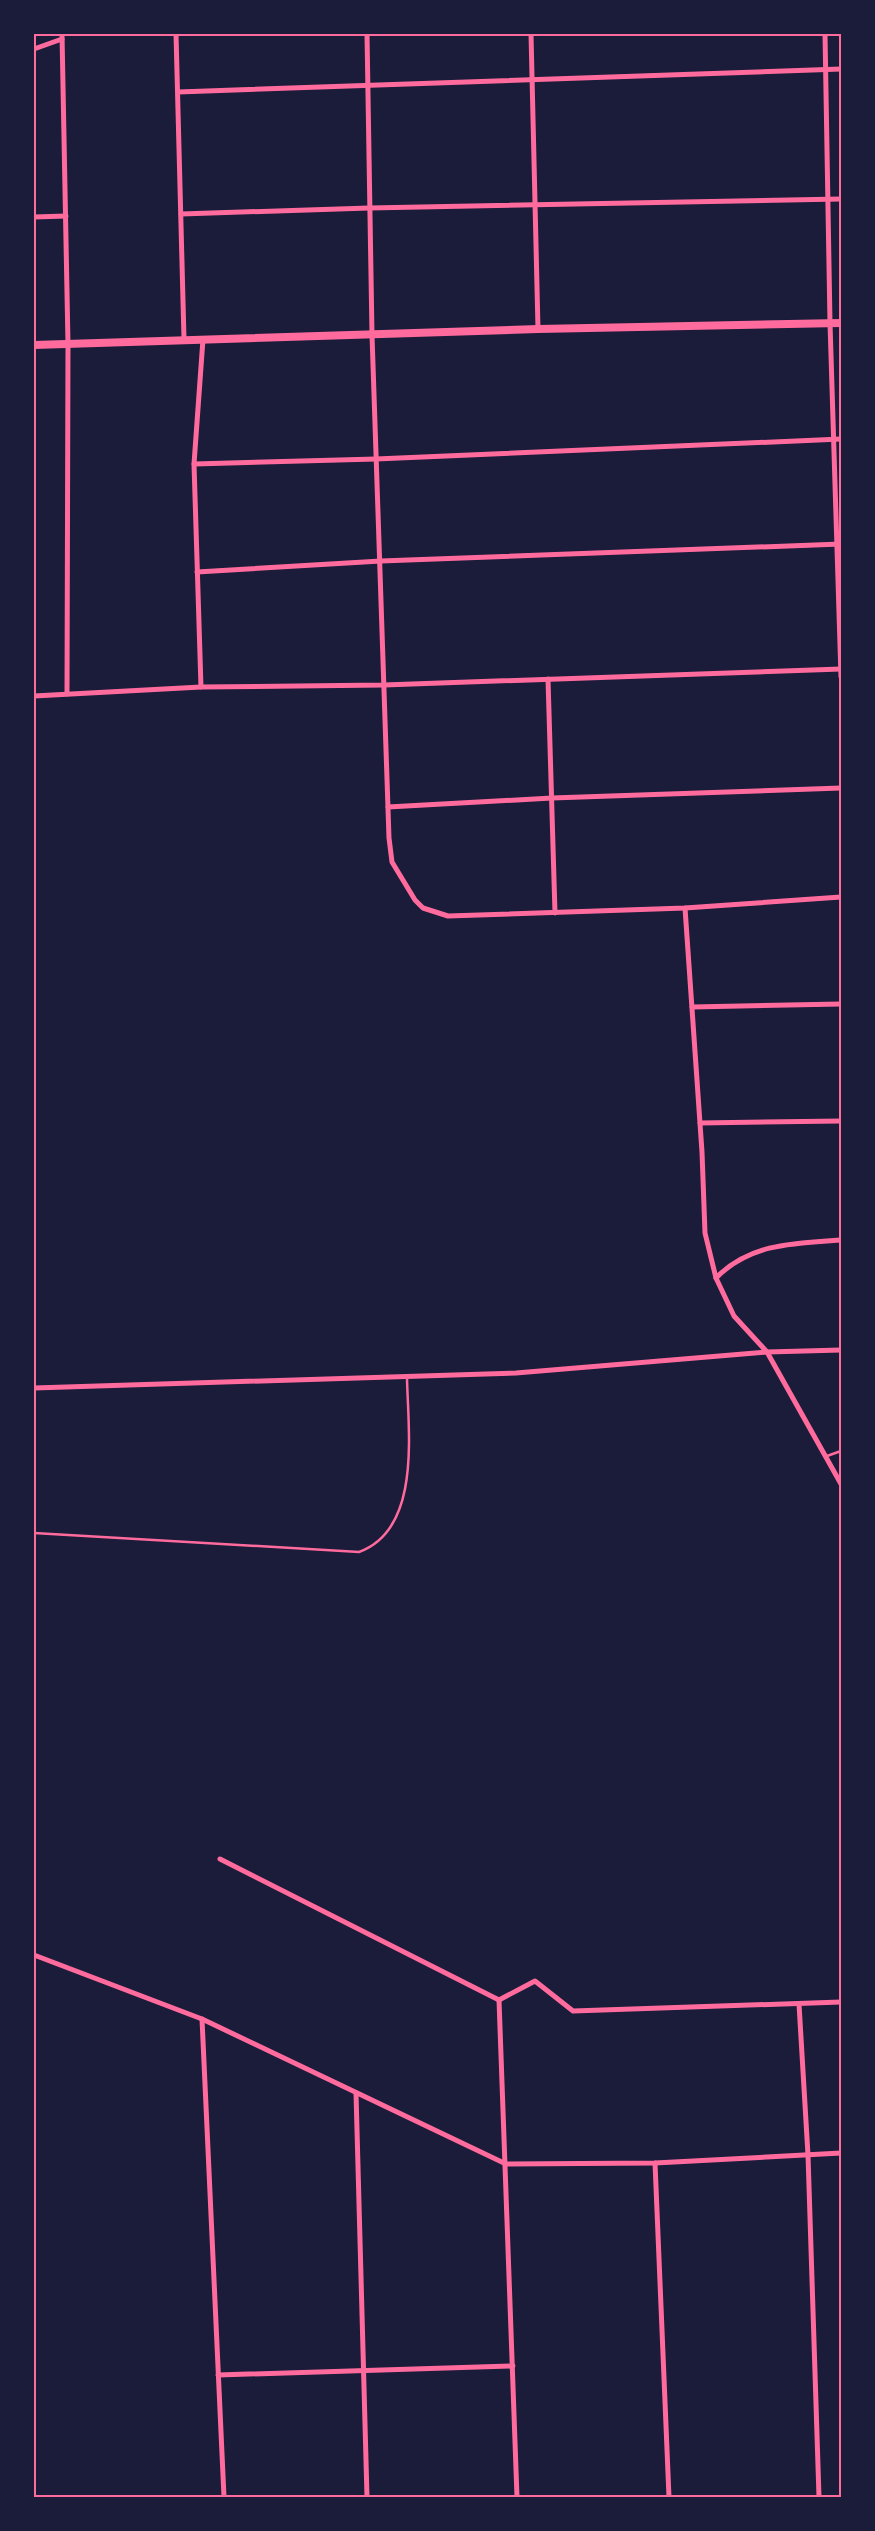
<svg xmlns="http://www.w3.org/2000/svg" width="875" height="2531" viewBox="0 0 875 2531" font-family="'Open Sans',sans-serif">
<rect width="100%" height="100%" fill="#1b1b3a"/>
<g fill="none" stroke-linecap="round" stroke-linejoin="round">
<g stroke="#ff6b9d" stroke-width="2.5">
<path d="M827,1456L841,1451"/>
<path d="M34,1533L359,1552C422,1529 408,1431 407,1378"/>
</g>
<g stroke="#ff6b9d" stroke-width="5">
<path d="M62,34L68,344L67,694"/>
<path d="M176,34L184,339"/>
<path d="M367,34L372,335L389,838L392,862L415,900L423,908L448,916L685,908L841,897"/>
<path d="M531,34L538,329"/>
<path d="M825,34L830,323L841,677"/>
<path d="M34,49L62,39"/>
<path d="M178,92L841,69"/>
<path d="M181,214L369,208L841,199"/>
<path d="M34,217L66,216"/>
<path d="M194,464L376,459L841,439"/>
<path d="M197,572L381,561L841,544"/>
<path d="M548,679L555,913"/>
<path d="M201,687L194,464L203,339"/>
<path d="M34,696L201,687L384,685L841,669"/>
<path d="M388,807L552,798L841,788"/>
<path d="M685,908L702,1152L705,1233L716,1278L734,1316L767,1352L841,1484"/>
<path d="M692,1007L841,1004"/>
<path d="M700,1123L841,1121"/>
<path d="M716,1278C750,1243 796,1243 841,1240"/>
<path d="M34,1388L516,1373L767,1352L841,1350"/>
<path d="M220,1859L499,2000L535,1981L573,2011L841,2002"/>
<path d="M34,1955L202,2019L506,2164L655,2163L841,2153"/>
<path d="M499,2000L517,2497"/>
<path d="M799,2004L808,2155L819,2497"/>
<path d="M202,2019L224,2497"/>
<path d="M356,2093L367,2497"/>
<path d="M655,2163L669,2497"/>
<path d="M218,2375L513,2366"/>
</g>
<path stroke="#ff6b9d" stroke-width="8" d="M34,345L538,329L841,323"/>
</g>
<rect width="875" height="2531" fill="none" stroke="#1b1b3a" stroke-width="70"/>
<rect x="35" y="35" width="805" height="2461" fill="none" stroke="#ff6b9d" stroke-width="2"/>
</svg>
